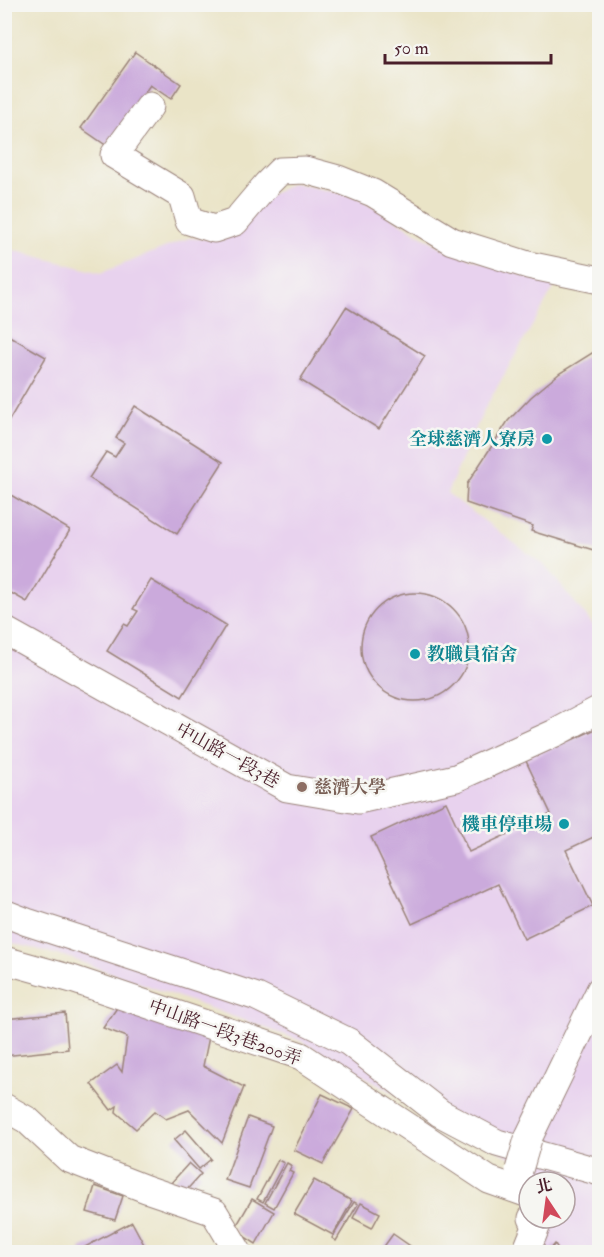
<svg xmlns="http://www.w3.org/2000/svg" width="604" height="1257" viewBox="0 0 604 1257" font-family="'IM FELL Double Pica','Noto Serif TC',serif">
<rect width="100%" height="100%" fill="#f6f6f2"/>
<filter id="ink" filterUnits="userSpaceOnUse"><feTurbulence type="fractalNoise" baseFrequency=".0167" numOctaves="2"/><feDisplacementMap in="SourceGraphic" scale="12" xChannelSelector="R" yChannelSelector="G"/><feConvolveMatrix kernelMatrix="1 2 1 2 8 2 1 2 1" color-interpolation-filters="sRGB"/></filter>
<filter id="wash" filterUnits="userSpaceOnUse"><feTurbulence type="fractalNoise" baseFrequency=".008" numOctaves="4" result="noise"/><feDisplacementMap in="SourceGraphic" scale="24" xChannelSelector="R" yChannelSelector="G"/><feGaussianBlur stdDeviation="1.35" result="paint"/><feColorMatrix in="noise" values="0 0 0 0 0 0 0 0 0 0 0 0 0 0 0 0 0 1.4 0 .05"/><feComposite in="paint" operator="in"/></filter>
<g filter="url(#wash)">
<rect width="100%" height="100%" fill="#eae4c7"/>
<path fill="#e8d2ee" d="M294,183L357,197L446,250L555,286L484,410L447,493L545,566L599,632V1252H540L549,1230L546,1218H565V1182H536L533,1170L299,1040L67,957L5,941V248L101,273L189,238L223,240L268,196Z"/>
<g id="blocks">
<g fill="#cbaadc">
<path d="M135,52L181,84L171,99L150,85L107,146L81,128Z"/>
<path d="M346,307L425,356L379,429L300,380Z"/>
<path d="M4,333L46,357L4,429Z"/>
<path d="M600,348V552L531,531L533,526L466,503L467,484L508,421L531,397L560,373Z"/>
<path d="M135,406L223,462L177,534L89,478L106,452L115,457L124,443L116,438Z"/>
<path d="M4,491L70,530L27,602L4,589Z"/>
<path d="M151,580L226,625L182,697L107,651L124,624L128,626L138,611L133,609Z"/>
<circle cx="415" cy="647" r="54"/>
<path d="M600,727V834L566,850L593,906L524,939L498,884L412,924L371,837L446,802L469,852L551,814L526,761Z"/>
<path d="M121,1002L210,1032L203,1066L244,1087L222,1143L189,1110L166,1119L155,1111L136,1129L116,1112L117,1106L111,1110L91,1084L117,1065L122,1072L127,1037L103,1028Z"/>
<path d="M65,1013L68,1049L4,1056V1019Z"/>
<path d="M322,1094L354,1109L323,1164L294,1150Z"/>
<path d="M248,1117L272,1126L249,1188L225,1180Z"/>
<path d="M186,1130L211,1159L199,1169L174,1140Z"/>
<path d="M278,1160L284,1163L263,1202L257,1199Z"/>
<path d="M189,1163L201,1174L183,1194L171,1183Z"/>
<path d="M287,1163L292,1166L289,1171L293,1173L274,1208L265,1203Z"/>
<path d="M314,1180L352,1201L333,1235L294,1214Z"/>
<path d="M95,1186L123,1196L115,1220L87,1212Z"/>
<path d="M252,1199L274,1212L256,1244L234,1230Z"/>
<path d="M354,1202L358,1204L336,1241L332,1238Z"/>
<path d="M361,1203L380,1213L372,1228L353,1218Z"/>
<path d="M132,1222L148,1252H82L81,1249Z"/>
<path d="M393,1234L413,1248L410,1252H380Z"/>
<path d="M555,1244L560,1252H548Z"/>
</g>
</g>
</g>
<g filter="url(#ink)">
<use href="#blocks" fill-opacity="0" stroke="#9a8279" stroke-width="1.5"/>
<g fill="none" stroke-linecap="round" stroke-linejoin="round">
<g stroke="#9a8279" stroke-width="29">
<g id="minor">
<path d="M150,106L114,155L182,196L189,221L214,229L235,222L267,184L280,171L305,170L338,179L373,193L452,241L528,265L600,280"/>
<path d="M4,630L287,788L358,800L456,778L555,733L600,709"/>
<path d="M4,913L27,922L257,997L349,1042L440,1113L497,1143L600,1172"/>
<path d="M4,960L72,979L301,1056L489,1180L523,1192"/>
<path d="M4,1107L27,1120L69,1159L146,1189L214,1212L238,1252"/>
<path d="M528,1139L600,990"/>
<path d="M526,1252L536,1227L532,1218"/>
</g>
</g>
<use href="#minor" stroke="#fff" stroke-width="27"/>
<g stroke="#9a8279" stroke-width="29" stroke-linecap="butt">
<path id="minor-bridge" d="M519,1170L528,1139"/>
</g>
<use href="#minor-bridge" stroke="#fff" stroke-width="27"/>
</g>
</g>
<g fill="#0f9aa8" stroke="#f6f6f2" stroke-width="2">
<circle cx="547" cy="439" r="6"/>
<circle cx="415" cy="654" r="6"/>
<circle cx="564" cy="824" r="6"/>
</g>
<circle fill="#8d6e63" stroke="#f6f6f2" stroke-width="2" cx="302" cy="787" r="6"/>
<g text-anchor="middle" stroke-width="5" stroke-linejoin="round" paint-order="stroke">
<g font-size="18" font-weight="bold" fill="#0d838f" stroke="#f6f6f2" text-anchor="end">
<text x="535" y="445">全球慈濟人寮房</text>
<text x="427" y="660" text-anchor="start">教職員宿舍</text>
<text x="552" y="830">機車停車場</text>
</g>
<g font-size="18" fill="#4a1f2b" stroke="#f6f6f2">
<text transform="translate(228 755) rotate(29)" y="6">中山路一段3巷</text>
<text transform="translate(225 1032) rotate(20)" y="6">中山路一段3巷200弄</text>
</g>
<g font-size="18" font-weight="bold" fill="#785e54" stroke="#f6f6f2" text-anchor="start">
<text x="314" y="793">慈濟大學</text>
</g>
</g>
<rect width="604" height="1257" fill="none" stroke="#f6f6f2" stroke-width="24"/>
<g transform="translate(547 1200) rotate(347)"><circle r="28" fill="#f6f6f2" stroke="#b1a0a2" stroke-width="1.5"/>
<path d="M0-4.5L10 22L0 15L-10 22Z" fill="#d1495b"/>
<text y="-9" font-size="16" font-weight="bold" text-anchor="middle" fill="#4a1f2b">北</text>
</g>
<path d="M385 54v9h166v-9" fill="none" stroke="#4a1f2b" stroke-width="3"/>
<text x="394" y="54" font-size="18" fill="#4a1f2b" stroke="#f6f6f2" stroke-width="4.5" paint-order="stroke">50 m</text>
</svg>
